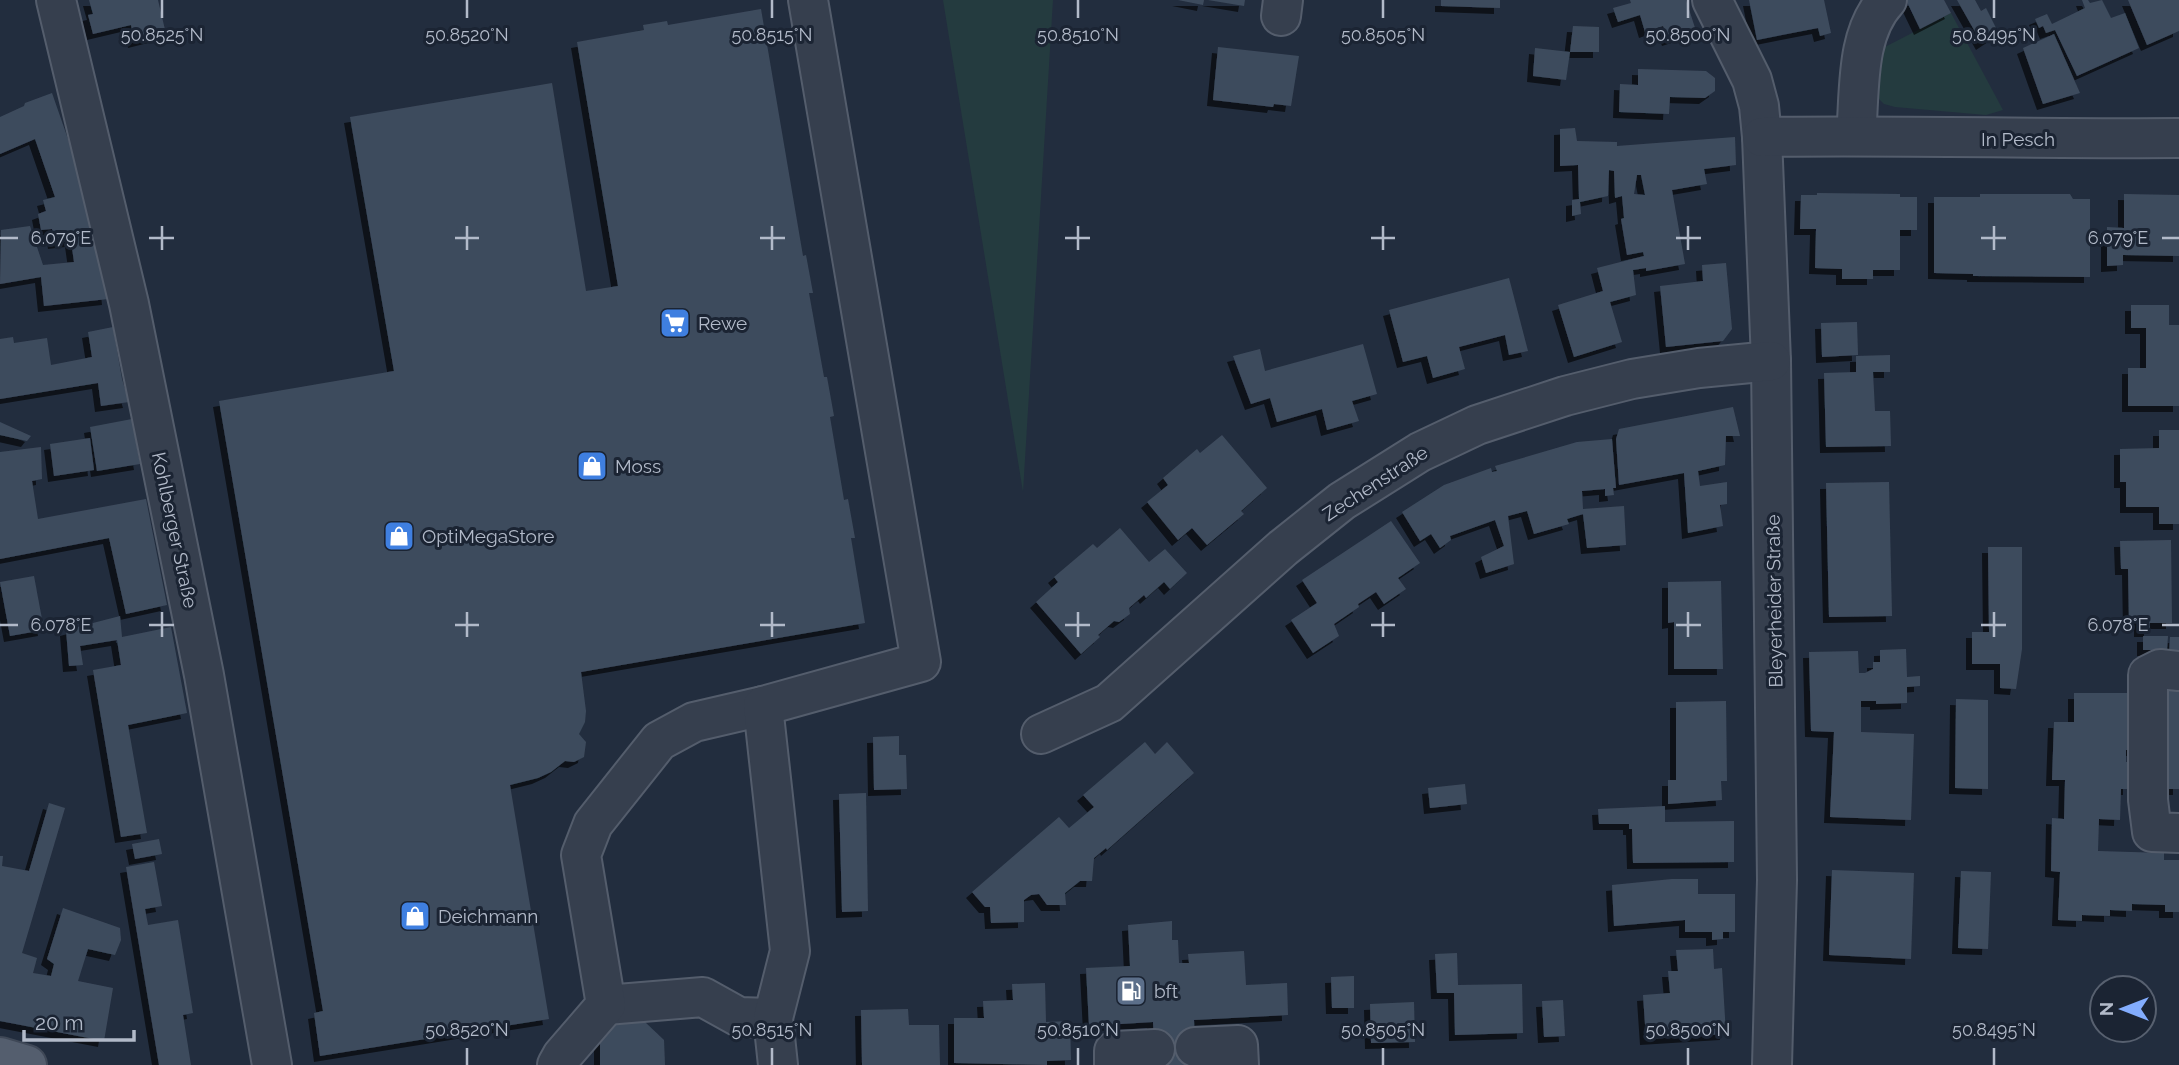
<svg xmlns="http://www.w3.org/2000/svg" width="2179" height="1065" viewBox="0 0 2179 1065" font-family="Raleway,sans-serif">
<defs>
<filter id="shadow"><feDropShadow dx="-6" dy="6" stdDeviation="0" flood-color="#0009"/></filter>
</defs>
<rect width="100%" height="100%" fill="#222d3e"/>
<g fill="#243b3f">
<path d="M943,0H1053L1023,492Z"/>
<path d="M1951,13L2003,110L1986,115L1895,107L1884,104L1875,95L1879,50Z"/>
</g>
<g fill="#3e4b5d" fill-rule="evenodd" filter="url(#shadow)">
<path d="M89,0H158L166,34L134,42L131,25L93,34L88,15L93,14Z"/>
<path d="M1178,0H1204L1203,5Z"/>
<path d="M1208,0H1245L1244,6Z"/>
<path d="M1441,0H1500V8L1441,6Z"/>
<path d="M1630,0H1686L1696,31L1668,40L1663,26L1645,32L1640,15L1618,22L1613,8L1631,3Z"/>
<path d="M1749,0H1824L1831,33L1820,36L1818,28L1757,40Z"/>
<path d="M1906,0H1944L1951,13L1920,29Z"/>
<path d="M1957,0H1975L1981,11L1986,8L1997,30L1992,32L1994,36L1982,44Z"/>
<path d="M2082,0H2088L2090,3L2102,0L2111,18L2125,13L2139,48L2077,76L2055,30L2046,33L2043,26L2039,28L2035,19L2047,14L2052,24L2085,8Z"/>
<path d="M2128,0H2179V31L2147,45Z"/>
<path d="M761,9L803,256L806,255L813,293H809L824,377H827L834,416L830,417L844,500L848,499L855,538H851L865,623L581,672L586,711L585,722L579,734L586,742L584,757L574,762L565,761L551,772L538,778L510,785L549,1019L320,1056L314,1013L323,1011L219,401L394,371L350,117L552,83L586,291L618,286L577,42L644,30L643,25L667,21L668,25Z"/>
<path d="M1573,26L1599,27V52H1570Z"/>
<path d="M2054,34L2080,93L2043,104L2023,48Z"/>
<path d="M1218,47L1299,56L1291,106L1274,104L1273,107L1213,100Z"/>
<path d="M1535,48L1570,52L1566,80L1533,76Z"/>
<path d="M1638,69L1706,71L1715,78V91L1705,98L1670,97L1669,114L1619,112L1620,84L1638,85Z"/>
<path d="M52,93L85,188L104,258L108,299L44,306L41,277L0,284L1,230L30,226L43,265L74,262L71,241L54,243L52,229L41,230L38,214L46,211L43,200L55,197L35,139L0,154V117L24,106L25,103Z"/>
<path d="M1575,128L1577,141L1617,142V146L1735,137L1736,165L1704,169L1707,184L1672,190L1685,264L1646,271V268L1633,270L1636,295L1610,302L1622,342L1574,357L1558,305L1603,291L1597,268L1644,256L1643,252L1627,255L1621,219L1624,218L1622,196L1615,198L1614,171L1609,170L1608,196L1580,202L1581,214L1572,216V200L1579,199L1578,165L1560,166V129ZM1637,175H1641L1645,195L1634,194Z"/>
<path d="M1817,193L1900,194V197H1917V230H1900V270H1873V279H1842V269L1815,268L1816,229H1800L1801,195H1817Z"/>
<path d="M1980,194H2070L2073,199H2090V277L1973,276V274L1934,273V197H1980Z"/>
<path d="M2124,194L2179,195V256L2123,255V265L2107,266V227L2124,228Z"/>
<path d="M1726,263L1732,329L1723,341L1666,347L1660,286L1703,281L1702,265Z"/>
<path d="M1509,278L1528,351L1509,355L1505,335L1459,347L1465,369L1433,378L1427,356L1403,362L1389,310Z"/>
<path d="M2131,305H2169V325H2179V406H2128V368H2146V328H2131Z"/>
<path d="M1857,322L1858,355L1822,357L1821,323Z"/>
<path d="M113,327L122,379L129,402L101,406L98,383L0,399V339L13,337L14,343L47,338L51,365L92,357L88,332Z"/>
<path d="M1363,344L1377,394L1352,401L1359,421L1327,430L1322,409L1277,422L1270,398L1251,404L1233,356L1260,349L1265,371Z"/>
<path d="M1890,355V372H1873L1875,411H1890L1891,446L1826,447L1824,373L1856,372V356Z"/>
<path d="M1733,407L1740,436H1726L1725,465L1698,471L1700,486L1727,482V504L1720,505L1723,526L1688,533L1684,473L1619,485L1616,439L1619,429Z"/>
<path d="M132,419L140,464L97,471L90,427Z"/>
<path d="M0,422L31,436L27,441L0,435Z"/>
<path d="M2159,430H2179V524H2159V507H2126V482H2120V449L2159,448Z"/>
<path d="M1222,435L1267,488L1241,511L1244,514L1207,545L1192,528L1178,540L1147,502L1168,485L1163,478L1197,449L1200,453Z"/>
<path d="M90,438L94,470L54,476L50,444Z"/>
<path d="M1612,439L1616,488H1613L1614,495L1605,496V489L1582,491L1583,509L1624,506L1626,545L1587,548L1583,514L1567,519L1569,524L1534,534L1527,511L1508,516L1514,564L1486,573L1481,557L1504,546L1495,520L1450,536L1451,540L1440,548L1431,534L1420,541L1402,512L1444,485L1491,468L1492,472L1497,471L1495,466L1577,442Z"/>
<path d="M41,447L42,479L32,481L38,519L146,499L167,605L126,614L109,538L0,559V452Z"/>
<path d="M1889,482L1892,616L1829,617L1826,483Z"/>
<path d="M1391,521L1420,563L1398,578L1406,589L1384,604L1376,592L1358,604L1359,607L1334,624L1339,636L1313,653L1291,620L1317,603L1302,580Z"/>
<path d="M1120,528L1149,562L1165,549L1187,573L1170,589L1164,582L1146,598L1144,595L1129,608L1130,614L1119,622L1114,621L1098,635L1100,637L1081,654L1036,602L1058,582L1054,577L1093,544L1097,548Z"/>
<path d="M2171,540L2172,623H2150V631H2140V623H2129L2128,569H2121L2120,541Z"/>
<path d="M1988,547H2022V649L2016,689L2000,688V664H1972V632H1989Z"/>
<path d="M34,576L44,630L10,636L0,582Z"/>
<path d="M1721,581L1723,669H1674V622L1668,623V582Z"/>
<path d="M120,616L122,637L171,627L187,713L128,725L147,833L121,837L93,670L121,665L117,640L80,646L83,665L69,666L66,630Z"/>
<path d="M2143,636H2168L2167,650H2143Z"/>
<path d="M2170,637H2179V654H2169Z"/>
<path d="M1906,649L1907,677L1920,676V686L1907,687V703L1876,704V701H1861V732L1914,734L1911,820L1830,817L1834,732L1811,731L1809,652L1858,651L1859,673H1865L1873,669V662H1880V650Z"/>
<path d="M2159,683H2179V789H2157Z"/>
<path d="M2074,693H2127V722L2134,723V750H2126V762H2129V789H2121L2120,820L2099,819L2098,851L2164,853V860H2179V912H2165V905L2132,904V911L2110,910V916L2082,915V921L2058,920L2060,872L2051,871L2052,818L2064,819L2065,780H2052L2054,722H2074Z"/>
<path d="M1956,699L1988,700V789L1955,788Z"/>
<path d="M1726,701L1727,781H1721L1722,800L1668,804V780H1676V702Z"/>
<path d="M899,736V755H906L907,789L874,790L873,737Z"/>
<path d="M1145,742L1155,754L1167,742L1194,773L1107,850L1106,848L1094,858L1092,881H1080L1065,893L1066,905H1047L1039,894L1031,895L1024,900V922L991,923L990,907H985L972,892L1059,817L1069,828L1081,818L1094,807L1083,795Z"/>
<path d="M1465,784L1467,804L1430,808L1428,788Z"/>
<path d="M866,793L868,911L842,912L839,794Z"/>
<path d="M49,803L65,808L22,953L37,958L33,973L51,976L54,964L47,959L63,908L120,928L121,940L115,955L88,949L78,981L113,988L104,1041L0,1021V856H3L2,866L29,871Z"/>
<path d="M1665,806V822L1734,821V862L1633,863L1632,829H1629V824H1599L1598,809Z"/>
<path d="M159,839L162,854L135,859L132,844Z"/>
<path d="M154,862L162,906L145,909L148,925L178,920L193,1013L183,1015L191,1065H159L126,867Z"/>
<path d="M1832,870L1914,873L1911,959L1829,955Z"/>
<path d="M1961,871L1991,872L1988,949L1958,948Z"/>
<path d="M1672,879H1698V894H1735V932H1723V939L1712,940V932H1685V920L1614,926L1612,885Z"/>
<path d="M1172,921V940H1178L1179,963H1189L1188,954L1244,951L1246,985L1287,983L1288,1015L1194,1020L1196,1065H1155L1153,1022L1089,1026L1086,968L1130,966L1128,925Z"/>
<path d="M1713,949L1714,969L1722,968L1726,1034L1646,1039L1643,995L1670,993L1668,971H1678L1676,950Z"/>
<path d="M1457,953L1458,985L1522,984L1523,1033L1455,1035L1454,993H1437L1435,954Z"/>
<path d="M1354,976V1008H1332L1331,977Z"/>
<path d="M1045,983L1046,1022L1070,1021L1071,1060L1047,1061V1065L954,1063V1018H984L983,1001L1013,1000L1012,984Z"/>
<path d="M1563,1000L1565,1036L1544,1037L1542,1001Z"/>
<path d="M1414,1002L1415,1042L1371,1043L1370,1004Z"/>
<path d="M908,1009L909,1025H939L940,1065H862L861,1010Z"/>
<path d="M617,1022H645L664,1040L665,1065H600V1041Z"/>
</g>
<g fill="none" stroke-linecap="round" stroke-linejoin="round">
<g stroke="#545d6c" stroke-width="42">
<g id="minor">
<path d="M56,0L129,304L204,675L272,1065"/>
<path d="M1712,0L1752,80L1759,106L1762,137L1771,361L1777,880L1772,1065"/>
<path d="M1281,16L1283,0"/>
<path d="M1856,136C1860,91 1855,34 1887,0"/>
<path d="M1762,137C1901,135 2040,139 2179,138"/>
<path d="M2179,671L2160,669L2148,675V800L2152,832L2179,833"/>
<path d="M1041,734L1109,703L1283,548L1342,501L1420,452L1477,425L1565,396L1632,379L1699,368L1771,361"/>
<path d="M606,1005L703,997L739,1017L773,1018"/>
<path d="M1195,1047L1238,1045L1239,1065"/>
<path d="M557,1065L562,1056L606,1005L581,855L593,824L659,741L694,722L763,706"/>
<path d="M778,1065L773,1018L790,951L763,706L921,662L808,0"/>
<path d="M1114,1065V1051L1155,1049"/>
</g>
</g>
<g stroke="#3f4857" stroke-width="42">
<path id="major" d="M0,1057L27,1065"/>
</g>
<use href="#minor" stroke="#363f4e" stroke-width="38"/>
<use href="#major" stroke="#545e6e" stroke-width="38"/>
</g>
<path fill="none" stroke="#b2bac9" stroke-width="2.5" d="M162,0V18M467,0V18M772,0V18M1078,0V18M1383,0V18M1688,0V18M1994,0V18M162,226V250M467,226V250M772,226V250M1078,226V250M1383,226V250M1688,226V250M1994,226V250M0,238H18M149,238H174M455,238H479M760,238H785M1065,238H1090M1371,238H1395M1676,238H1701M1981,238H2006M2162,238H2179M162,612V637M467,612V637M772,612V637M1078,612V637M1383,612V637M1688,612V637M1994,612V637M0,625H18M149,625H174M455,625H479M760,625H785M1065,625H1090M1371,625H1395M1676,625H1701M1981,625H2006M2162,625H2179M467,1048V1065M772,1048V1065M1078,1048V1065M1383,1048V1065M1688,1048V1065M1994,1048V1065"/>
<defs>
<g id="supermarket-square" transform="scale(1.575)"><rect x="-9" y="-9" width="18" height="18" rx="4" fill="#3f7fe0" stroke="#1b2433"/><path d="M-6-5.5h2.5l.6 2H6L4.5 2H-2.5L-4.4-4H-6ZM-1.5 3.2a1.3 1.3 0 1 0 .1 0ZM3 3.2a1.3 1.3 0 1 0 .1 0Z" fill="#fff"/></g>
<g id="shop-square" transform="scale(1.575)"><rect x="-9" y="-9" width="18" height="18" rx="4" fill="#3f7fe0" stroke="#1b2433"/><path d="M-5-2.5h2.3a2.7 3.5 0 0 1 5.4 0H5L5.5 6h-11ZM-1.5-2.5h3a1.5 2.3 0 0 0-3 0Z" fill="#fff"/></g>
<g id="fuel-square" transform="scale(1.575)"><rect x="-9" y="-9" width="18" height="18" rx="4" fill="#5c6f8a" stroke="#1b2433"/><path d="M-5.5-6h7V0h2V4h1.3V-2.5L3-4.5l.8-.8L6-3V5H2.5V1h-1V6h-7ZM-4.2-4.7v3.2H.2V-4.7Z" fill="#fff"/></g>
</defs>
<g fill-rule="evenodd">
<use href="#supermarket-square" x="675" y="323"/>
<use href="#shop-square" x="592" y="466"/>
<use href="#shop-square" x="399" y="536"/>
<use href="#shop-square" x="415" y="916"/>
<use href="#fuel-square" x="1131" y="991"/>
</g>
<g text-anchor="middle" stroke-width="6" stroke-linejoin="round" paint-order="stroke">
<g font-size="19" fill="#b2bac9" stroke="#1b2433">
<text x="2018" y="146">In Pesch</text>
<text transform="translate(1375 483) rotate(-33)" y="7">Zechenstraße</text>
<text transform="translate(175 530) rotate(78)" y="7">Kohlberger Straße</text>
<text transform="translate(1774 601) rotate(-91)" y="7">Bleyerheider Straße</text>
</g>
<g font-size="19" fill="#b2bac9" stroke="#1b2433" text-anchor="start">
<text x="698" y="330">Rewe</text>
<text x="615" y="473">Moss</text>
<text x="422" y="543">OptiMegaStore</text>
<text x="438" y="923">Deichmann</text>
<text x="1154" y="998">bft</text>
</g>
</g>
<g font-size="18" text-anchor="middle" fill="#b2bac9" stroke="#1b2433" stroke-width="6" stroke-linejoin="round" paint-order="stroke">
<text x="162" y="41">50.8525°N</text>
<text x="467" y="41">50.8520°N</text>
<text x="772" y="41">50.8515°N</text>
<text x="1078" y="41">50.8510°N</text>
<text x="1383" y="41">50.8505°N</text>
<text x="1688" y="41">50.8500°N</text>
<text x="1994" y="41">50.8495°N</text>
<text x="2118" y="244">6.079°E</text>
<text x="61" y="244">6.079°E</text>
<text x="2118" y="631">6.078°E</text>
<text x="61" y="631">6.078°E</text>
<text x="467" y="1036">50.8520°N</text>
<text x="772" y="1036">50.8515°N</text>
<text x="1078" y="1036">50.8510°N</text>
<text x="1383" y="1036">50.8505°N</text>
<text x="1688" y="1036">50.8500°N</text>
<text x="1994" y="1036">50.8495°N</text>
</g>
<g transform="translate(2123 1009) rotate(270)"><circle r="33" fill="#1b2433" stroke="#57606f" stroke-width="2"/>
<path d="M0-5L12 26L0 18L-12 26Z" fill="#83adfe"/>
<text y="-10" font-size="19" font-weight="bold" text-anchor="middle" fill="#b2bac9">N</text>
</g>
<path d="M24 1030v10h110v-10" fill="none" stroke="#b2bac9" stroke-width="3.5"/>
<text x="35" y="1030" font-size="21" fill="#b2bac9" stroke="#1b2433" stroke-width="5" paint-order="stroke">20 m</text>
</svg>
